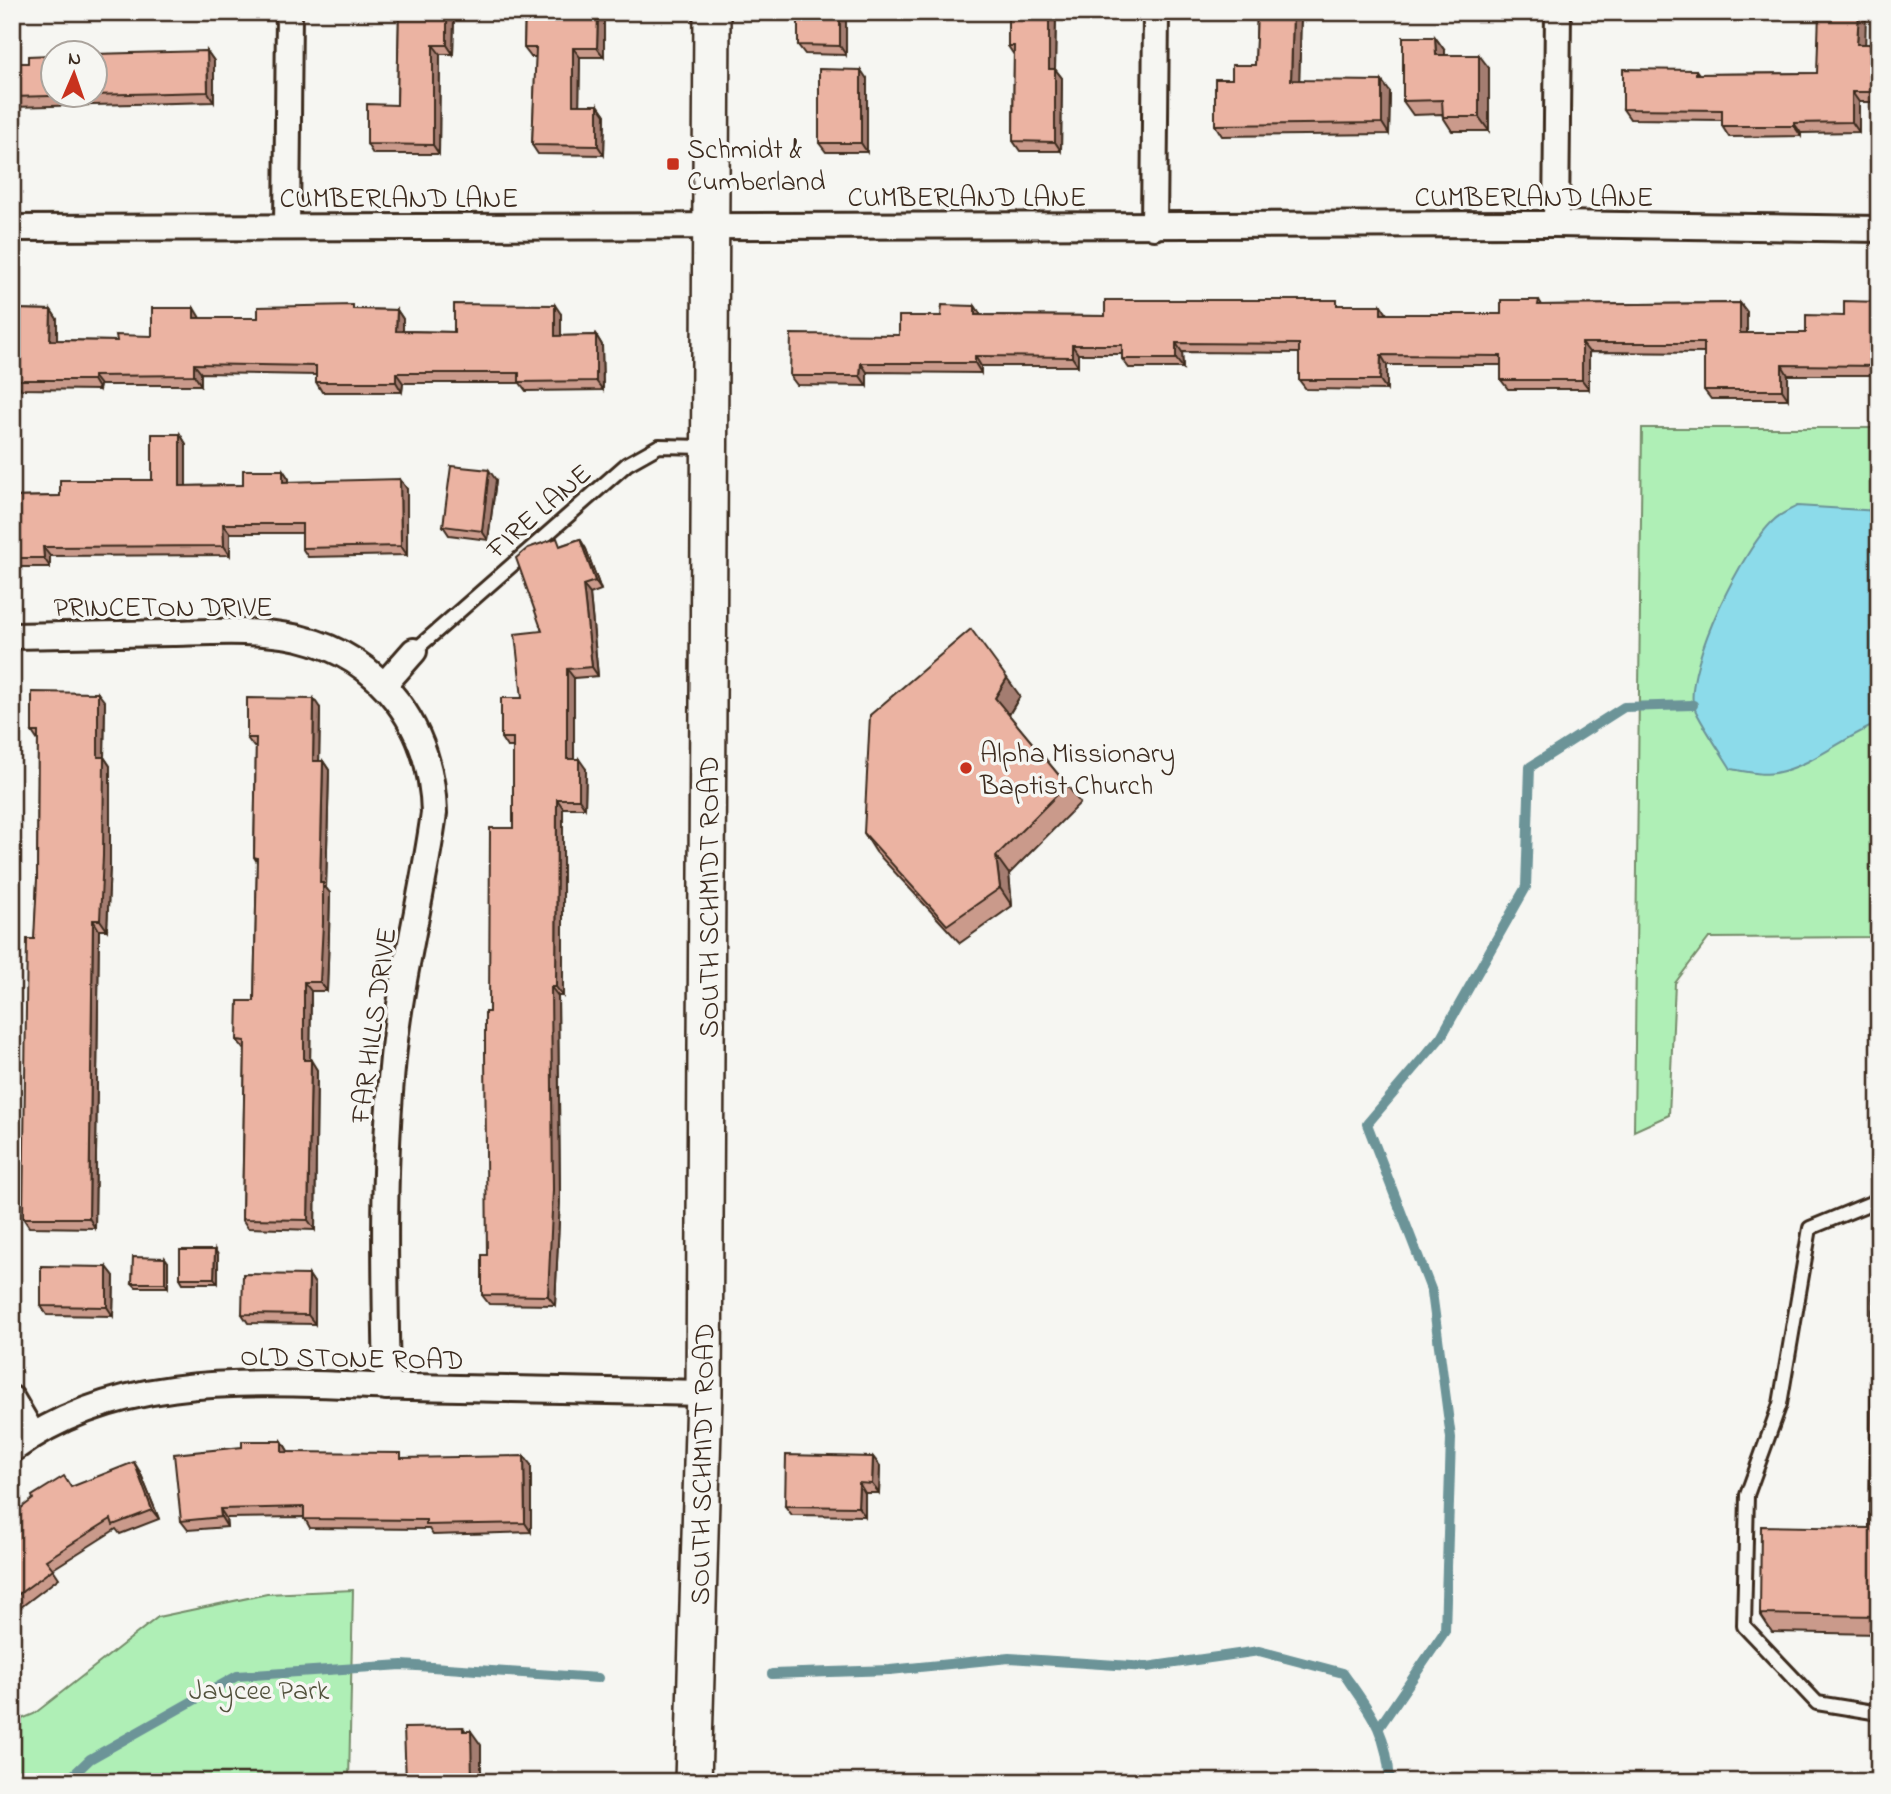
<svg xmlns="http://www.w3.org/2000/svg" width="1891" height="1794" viewBox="0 0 1891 1794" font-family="'Indie Flower',sans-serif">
<rect width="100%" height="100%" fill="#f6f6f2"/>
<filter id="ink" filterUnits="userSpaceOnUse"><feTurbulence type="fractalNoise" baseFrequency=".0143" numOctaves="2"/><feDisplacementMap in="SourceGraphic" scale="14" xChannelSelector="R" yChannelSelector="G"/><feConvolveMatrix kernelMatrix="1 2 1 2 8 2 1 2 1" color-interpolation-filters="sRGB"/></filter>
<g filter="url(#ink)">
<g fill="#afefb6" stroke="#758c6a" stroke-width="2">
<path d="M1642,428H1879V937L1709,938L1675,983L1669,1115L1634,1131Z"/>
<path d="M353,1590L349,1782H12V1723L34,1714L158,1617L267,1594Z"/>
</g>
<path fill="#8cdbea" stroke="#6c9498" stroke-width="2" d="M1797,506L1879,511V723C1843,737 1813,766 1775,773C1762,776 1744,771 1731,769C1724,757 1695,715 1693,704C1687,662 1743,548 1774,520C1780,514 1790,510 1797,506Z"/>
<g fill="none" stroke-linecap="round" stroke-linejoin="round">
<g stroke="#6c9498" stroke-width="10">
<path d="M772,1674L890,1670L1009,1658L1147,1667L1259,1651L1343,1673C1371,1713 1387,1731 1390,1782"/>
<path d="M1380,1726L1445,1631L1451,1438L1432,1292L1367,1124L1441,1037L1526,887L1530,767L1624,707L1693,705"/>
<path d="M66,1782L90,1759L237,1676L402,1665L598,1678"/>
</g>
<g stroke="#3b2a1e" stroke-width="18">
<g id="lane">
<path d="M414,651L627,464L659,446L707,447"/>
<path d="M1879,1203H1871L1810,1228L1780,1404L1747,1495L1744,1626L1817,1703L1879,1713"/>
</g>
</g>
<g stroke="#3b2a1e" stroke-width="30">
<g id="street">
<path d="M1556,224L1558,12"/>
<path d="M287,227L289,12"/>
<path d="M1154,227L1156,12"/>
<path d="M12,228L1556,224L1879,229"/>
<path d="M12,636C65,635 119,634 172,633C214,632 257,629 299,638C383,658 432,729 434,813C423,895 401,976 393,1058C382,1168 385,1277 387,1387"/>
<path d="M384,685L414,651"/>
<path d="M12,1399L33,1435"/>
<path d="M12,1450C126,1364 278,1385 412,1387C509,1389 606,1391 704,1393"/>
</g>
</g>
<g stroke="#3b2a1e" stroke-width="40">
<path id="secondary" d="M693,1782L704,1393L712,12"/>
</g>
<use href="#lane" stroke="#f6f6f2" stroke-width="12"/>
<use href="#street" stroke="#f6f6f2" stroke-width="24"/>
<use href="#secondary" stroke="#f6f6f2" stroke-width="35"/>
</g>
<g fill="#ca9a8b" stroke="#3b2a1e" stroke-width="2">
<path d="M378,12H461V17H454L453,54H440L439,154H373L367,144L397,105L399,13Z"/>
<path d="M525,12H610V14H604V57H580L579,105H598L605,115L604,155L538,154L532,145L536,57H531L524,48Z"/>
<path d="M846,12V55L805,54L798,45Z"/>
<path d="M1008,12H1056L1055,69L1062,78L1061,151H1020L1013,141L1014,55L1008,46Z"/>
<path d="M1257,12H1301L1299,80L1390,92L1389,134L1222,136L1215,125L1232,79L1255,65Z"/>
<path d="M1435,37L1445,51V55L1489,68V131H1452L1443,117L1442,114L1413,115L1403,101Z"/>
<path d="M1865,44H1879V102H1859V132L1801,133V136L1729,137L1722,126V120L1630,119L1623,109L1696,70L1699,74L1817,73Z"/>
<path d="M207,51L214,61V102L12,107V63H28Z"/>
<path d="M867,79V152H826L819,143Z"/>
<path d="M1539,300L1542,305L1740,303L1747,312V333H1806L1844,316L1879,302V375H1788V399H1711L1704,390V353L1589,352V389H1508L1501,380V365H1387V390L1306,389L1299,380V353L1182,352L1183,368H1129L1122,359V354H1078V366H981V373L867,372V386L797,385L790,376L899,335L941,316L975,306L981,315L1105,316L1340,305L1387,314H1501Z"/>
<path d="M12,309L51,310L57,319V340L117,341L152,336L200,318H258L356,309L397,310L403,319V331L454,332L561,314V336L596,335L602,345L603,390L526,391L520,383H403L402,392H322L316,382V375L201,373V385H100L99,390L21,389L15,380V360H12Z"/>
<path d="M180,434L186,444V486L243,485L283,470L289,479V482L407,489V555L308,557L302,548V533H230V555L50,556V567H12V497L60,496L152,480Z"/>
<path d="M496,480L488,540L449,535L443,526Z"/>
<path d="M580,539L586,549L601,590L590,594L598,676L574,678V759L586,769L585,808H563V996H558L560,1199L555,1305L489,1304L482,1295L487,1255L489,1012L513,828V747H507L501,738L522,698L542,631L562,545Z"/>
<path d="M1020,696L1009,715L1067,785L1080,803L1009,874L1012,906L960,943L876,852L864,833Z"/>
<path d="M105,702L104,757L110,766V865L107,930H99L95,1228L29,1227L23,1218L37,880L38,741L32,732Z"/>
<path d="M320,708L319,761H323L329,770L326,888L330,893L329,933L327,991H311L310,1060L317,1070L315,1230L248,1228L242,1219L245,1050L237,1040L254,1001L257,862L254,857L256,747H254L247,738Z"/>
<path d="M1879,1239V1634L1772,1632L1760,1614L1869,1528Z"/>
<path d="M215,1250L218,1255V1283H183L180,1278Z"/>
<path d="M165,1258L168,1262V1287H136L132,1283Z"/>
<path d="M107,1267L114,1276L113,1316L47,1315L41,1306Z"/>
<path d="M309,1275L315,1284V1324L248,1323L242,1314Z"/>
<path d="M282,1441L288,1451V1452L531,1465V1532L433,1535L429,1529L310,1528L304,1517L226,1518L227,1527L188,1530L181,1521L242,1447Z"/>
<path d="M873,1457L880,1466L879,1493H865V1516L792,1515L785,1506Z"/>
<path d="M140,1472L159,1519L120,1534L116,1529L53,1569L59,1578L12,1614V1515L72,1487Z"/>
<path d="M12,1618L17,1625L12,1627Z"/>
</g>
<g fill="#a47d71" stroke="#3b2a1e" stroke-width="2">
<path d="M447,12H450L454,17L453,54L447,45Z"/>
<path d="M598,12H603L604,14V57L597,48Z"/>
<path d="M840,12H846V55L840,46Z"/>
<path d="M1049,12H1056L1055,69L1062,78L1061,151L1055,142L1049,69Z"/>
<path d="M1293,12H1301L1299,91L1291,80Z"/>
<path d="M1859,12H1866L1865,54L1857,44Z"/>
<path d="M1435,37L1445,51V68L1436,55Z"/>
<path d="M433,45L440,54L439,154L433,145Z"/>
<path d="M573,48L580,57L579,115L573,105Z"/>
<path d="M207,51L214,61V102L208,92Z"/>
<path d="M1479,55L1489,68V131L1479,117Z"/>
<path d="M861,70L867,79V152L861,143Z"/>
<path d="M1382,81L1390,92L1389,134L1382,123Z"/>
<path d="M1852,92L1859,102V132L1852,122Z"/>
<path d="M598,105L605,115L604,155L598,146Z"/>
<path d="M1794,123L1801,133V136L1794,126Z"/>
<path d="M1740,303L1747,312V343L1740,333Z"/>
<path d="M555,305L561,314V345L555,336Z"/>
<path d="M1381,305L1387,314H1381Z"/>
<path d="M975,306L981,315H975Z"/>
<path d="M194,308L200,318H194Z"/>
<path d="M51,310L57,319V349L50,340Z"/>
<path d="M397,310L403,319V341L396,331Z"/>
<path d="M596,335L602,345L603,390L596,381Z"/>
<path d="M1176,343L1182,352L1183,368L1176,359Z"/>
<path d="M1582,343L1589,352V389L1582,380Z"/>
<path d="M1072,345L1078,354V366L1072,357Z"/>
<path d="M1381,355L1387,365V390L1380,380Z"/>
<path d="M975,356L981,366V373L975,363Z"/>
<path d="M861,363L867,372V386L860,376Z"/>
<path d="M194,364L201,373V385L194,375Z"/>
<path d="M1782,365L1788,375V399L1782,390Z"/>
<path d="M396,373L403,383L402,392L396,382Z"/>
<path d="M93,376L100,385L99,390L93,380Z"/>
<path d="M180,434L186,444V495L180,486Z"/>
<path d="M283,470L289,479V491L283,482Z"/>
<path d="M489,470L496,480L488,540L482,531Z"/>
<path d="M400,479L407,489V555L401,546Z"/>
<path d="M223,524L230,533V555L224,546Z"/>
<path d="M580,539L586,549L601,590L595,581Z"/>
<path d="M43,547L50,556V567L44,558Z"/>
<path d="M583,585L590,594L598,676L592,667Z"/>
<path d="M567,669L574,678V768L567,759Z"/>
<path d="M1007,678L1020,696L1008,716L995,698Z"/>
<path d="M98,693L105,702L104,757L110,766V865L107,930L100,920L98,757Z"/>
<path d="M314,699L320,708L319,770L313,761Z"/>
<path d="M579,759L586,769L585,808L579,799Z"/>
<path d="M323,761L329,770L326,888L330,893L329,933L327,991L320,982V883Z"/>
<path d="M557,799L563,808V996L556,987Z"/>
<path d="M996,856L1009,874L1012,906L1000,888Z"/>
<path d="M93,920L99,930L95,1228L89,1218Z"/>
<path d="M304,982L311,991L310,1070L304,1060Z"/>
<path d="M551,987L558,996L560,1199L555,1305L548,1296Z"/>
<path d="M311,1060L317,1070L315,1230L308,1220Z"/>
<path d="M215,1250L218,1255V1283L214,1278Z"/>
<path d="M165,1258L168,1262V1287L165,1283Z"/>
<path d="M107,1267L114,1276L113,1316L107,1307Z"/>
<path d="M309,1275L315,1284V1324L308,1315Z"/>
<path d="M282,1441L288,1451L289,1462L282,1452Z"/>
<path d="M524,1456L531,1465V1532L525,1523Z"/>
<path d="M873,1457L880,1466L879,1493L872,1484Z"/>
<path d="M134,1462L140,1472L159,1519L152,1510Z"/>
<path d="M859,1483L865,1493V1516L858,1507Z"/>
<path d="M220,1509L226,1518L227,1527L221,1517Z"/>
<path d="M463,1727L471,1740V1731L481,1745V1782H472Z"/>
</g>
<g fill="#ebb3a2" stroke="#3b2a1e" stroke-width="2">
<path d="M399,12H447V45H433V145L367,144V104L397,105Z"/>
<path d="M525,12H598L597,48H573V105H598V146L532,145L536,48H524Z"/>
<path d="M798,12H840V46L798,45Z"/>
<path d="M1008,12H1049V69H1055V142L1013,141L1014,46H1008Z"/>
<path d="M1257,12H1293L1291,80L1382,81V123L1215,125V79H1232V65H1255Z"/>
<path d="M1819,12H1859L1857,44H1879V92H1852V122L1794,123V126H1722V110L1623,109V69L1696,70V74L1817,73Z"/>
<path d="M1403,37H1435L1436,55H1479V117H1443L1442,100L1403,101Z"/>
<path d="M207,51L208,92L12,97V63H28V56L52,55V94H94V54Z"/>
<path d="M819,69L861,70V143H819Z"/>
<path d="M1105,300H1337V305H1381V314H1501V300H1539L1538,305L1740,303V333H1806V315L1844,316V301L1879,302V366L1782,365V390H1704V343H1582V380H1501V356L1381,355L1380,380H1299V344L1176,343V359H1122V345H1072V357L975,356V363H861L860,376H790L791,334L899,335V316H941L942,305L975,306V315L1105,316Z"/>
<path d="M454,304L555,305V336L596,335V381L519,382V373H396V382H316V366L194,364V375L93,376V380H15V351H12V309L51,310L50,340L117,341L116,335L152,336V308H194V318H258V307L353,305V309L397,310L396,331L454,332Z"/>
<path d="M152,434H180V486L243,485V470H283V482L400,479L401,546L302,548V524H223L224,546L43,547L44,558H12V497L60,496V480H152Z"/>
<path d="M451,466L489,470L482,531L443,526Z"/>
<path d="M557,538L560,546L580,539L595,581L583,585L592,667L567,669V759H579V799H557L556,987H551L553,1190L548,1296L482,1295V1255H487L485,1052V1012H489L490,828H513V738H501V698H522L515,634L542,631L516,558L528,548Z"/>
<path d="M971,629L1007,678L995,698L1067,785L996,856L1000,888L947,925L864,833L870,715Z"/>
<path d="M32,692L98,693V757H104L103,856L100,920H93L89,1218H23L27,939H34L37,880L38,732H32Z"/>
<path d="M247,698L314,699L313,761H323L320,883H323V923L320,982H304V1060H311L308,1220L242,1219L245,1041L237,1040L238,1001H254L257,858L254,857L256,738H247Z"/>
<path d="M1873,1239H1879V1616L1760,1614L1761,1526L1869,1528Z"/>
<path d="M180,1250H215L214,1278H180Z"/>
<path d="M133,1257L165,1258V1283H132Z"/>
<path d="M41,1266L107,1267V1307L41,1306Z"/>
<path d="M243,1274L309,1275L308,1315L242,1314Z"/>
<path d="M242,1441H282V1452L401,1453V1458L524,1456L525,1523L426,1525V1520L304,1519V1507L220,1509L221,1517L181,1521L174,1454L242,1447Z"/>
<path d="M786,1455L873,1457L872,1484L859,1483L858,1507L785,1506Z"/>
<path d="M134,1462L152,1510L113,1525L111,1519L46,1560L53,1569L12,1599V1515L33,1499L32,1496L64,1476L71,1487Z"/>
<path d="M463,1727V1731H471L472,1782H406L404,1728Z"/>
</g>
</g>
<g fill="#c8321e" stroke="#f6f6f2" stroke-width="2.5">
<rect x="666" y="157" width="14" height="14" rx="3.5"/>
<circle cx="966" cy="768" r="7"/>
</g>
<g text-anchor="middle" stroke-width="7" stroke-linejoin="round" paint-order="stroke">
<g font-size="28" fill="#3b2a1e" stroke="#f6f6f2" text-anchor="start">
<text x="687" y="158">Schmidt &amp;<tspan x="687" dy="32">Cumberland</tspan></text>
<text x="980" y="762">Alpha Missionary<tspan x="980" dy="32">Baptist Church</tspan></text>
</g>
<g font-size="28" fill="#3b2a1e" stroke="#f6f6f2">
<text x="967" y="206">CUMBERLAND LANE</text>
<text x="1534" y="206">CUMBERLAND LANE</text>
<text x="399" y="207">CUMBERLAND LANE</text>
<text transform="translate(538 510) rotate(-41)" y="10">FIRE LANE</text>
<text x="163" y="616">PRINCETON DRIVE</text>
<text transform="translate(708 897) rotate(-90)" y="10">SOUTH SCHMIDT ROAD</text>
<text transform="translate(372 1025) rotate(-82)" y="10">FAR HILLS DRIVE</text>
<text transform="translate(352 1357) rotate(1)" y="10">OLD STONE ROAD</text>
<text transform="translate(701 1464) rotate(-89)" y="10">SOUTH SCHMIDT ROAD</text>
</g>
<g font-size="28" fill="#52513c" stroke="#f6f6f2">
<text x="259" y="1699">Jaycee Park</text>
</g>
</g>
<rect width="1891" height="1794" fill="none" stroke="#f6f6f2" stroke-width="42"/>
<rect x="21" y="21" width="1849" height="1752" fill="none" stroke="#3b2a1e" stroke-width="2.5" filter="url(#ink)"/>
<g transform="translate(74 74) rotate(2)"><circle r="33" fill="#f6f6f2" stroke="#aba49d" stroke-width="2"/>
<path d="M0-5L12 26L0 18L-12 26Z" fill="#c8321e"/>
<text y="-10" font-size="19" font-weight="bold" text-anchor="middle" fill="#3b2a1e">N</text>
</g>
</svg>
